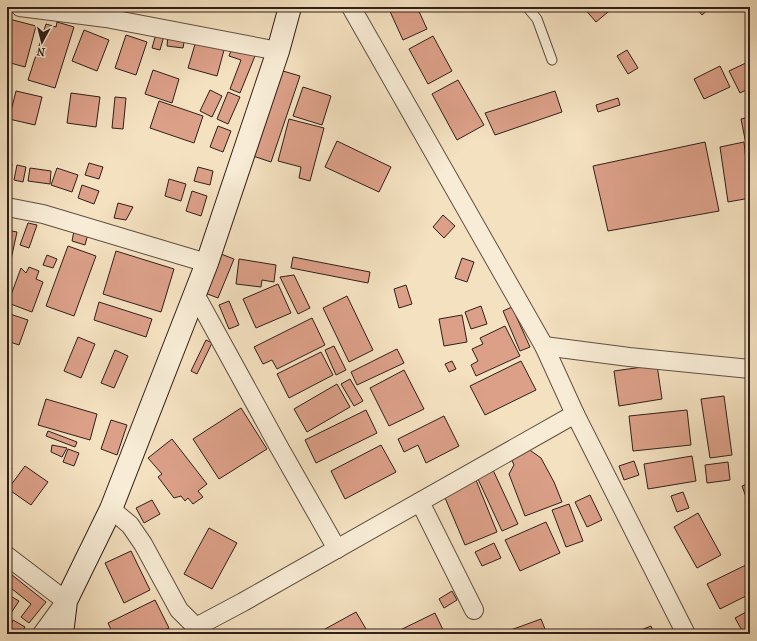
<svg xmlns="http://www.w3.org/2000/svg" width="757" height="641" viewBox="0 0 757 641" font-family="'IM FELL French Canon',serif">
<rect width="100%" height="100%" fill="#f4e1c0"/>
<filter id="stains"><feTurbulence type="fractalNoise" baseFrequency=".005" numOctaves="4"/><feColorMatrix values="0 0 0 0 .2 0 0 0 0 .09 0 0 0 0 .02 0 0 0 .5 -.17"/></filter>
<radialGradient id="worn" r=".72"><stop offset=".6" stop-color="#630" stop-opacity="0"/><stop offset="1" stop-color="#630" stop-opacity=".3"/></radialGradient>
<g fill="#dca089" stroke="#301f18">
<path d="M226,7H249V10Z"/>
<path d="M388,7H417L427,29L403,40Z"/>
<path d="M583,7H614L596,22Z"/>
<path d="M695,7H711L702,15Z"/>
<path d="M9,19L36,26L25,67L7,62V25Z"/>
<path d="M57,22L74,27L55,88L28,80L46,24L56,27Z"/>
<path d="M84,30L109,40L97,71L72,61Z"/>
<path d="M156,34L164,36L160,50L152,48Z"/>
<path d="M168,34L185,36L183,48L167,46Z"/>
<path d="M126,35L147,42L136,75L115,68Z"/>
<path d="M433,36L452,71L428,84L409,49Z"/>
<path d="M196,41L224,50L217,76L188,68Z"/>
<path d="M232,48L255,56L240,93L230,89L241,60L229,56Z"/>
<path d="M627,50L638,68L628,74L617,56Z"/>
<path d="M750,61V88L740,93L729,71Z"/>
<path d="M720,66L730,87L704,99L694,79Z"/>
<path d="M153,70L179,79L172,103L145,94Z"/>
<path d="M283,71L300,76L271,162L253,156Z"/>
<path d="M458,80L484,125L457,140L432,94Z"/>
<path d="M303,87L331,96L322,125L293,116Z"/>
<path d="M210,90L222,96L212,117L200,111Z"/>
<path d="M16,91L42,97L35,125L9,119Z"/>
<path d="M555,91L562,112L495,135L485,113Z"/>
<path d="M228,92L240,97L228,124L217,119Z"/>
<path d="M71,93L100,97L96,127L67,123Z"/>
<path d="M115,97L126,98L123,129L112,128Z"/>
<path d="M618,98L620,105L598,112L596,105Z"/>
<path d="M159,101L203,116L194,143L150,128Z"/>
<path d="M750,117V154H748L741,119Z"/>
<path d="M289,119L324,128L310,181L299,178L301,167L278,161Z"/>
<path d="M218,126L231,131L223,152L210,147Z"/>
<path d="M337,141L391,167L379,192L325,167Z"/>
<path d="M705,142L719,211L608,231L593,166Z"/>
<path d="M744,142L750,198L728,202L720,147Z"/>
<path d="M7,163L12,164L8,183L7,182Z"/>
<path d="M89,163L103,167L99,179L85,175Z"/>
<path d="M17,165L26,167L23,182L14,180Z"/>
<path d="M198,167L213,171L210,185L194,181Z"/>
<path d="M30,168L51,171L50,184L28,181Z"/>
<path d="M57,168L78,175L72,192L51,185Z"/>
<path d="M169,179L186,184L181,201L165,196Z"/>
<path d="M82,185L99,191L94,204L78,198Z"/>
<path d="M192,191L207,196L201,216L186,211Z"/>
<path d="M118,203L133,207L126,220L114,218Z"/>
<path d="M443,215L455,226L444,238L433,227Z"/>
<path d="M28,223L37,225L29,248L20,245Z"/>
<path d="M7,230L17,232L7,278Z"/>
<path d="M74,231L88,234L85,245L72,241Z"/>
<path d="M68,246L96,256L74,316L46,306Z"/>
<path d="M116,251L174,269L161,312L103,294Z"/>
<path d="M221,254L234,259L218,298L205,293Z"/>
<path d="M47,255L57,259L53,268L43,265Z"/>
<path d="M293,257L370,272L368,283L291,268Z"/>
<path d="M462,258L474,262L467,282L455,278Z"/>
<path d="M239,259L276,265L274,282L262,280L261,287L236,284Z"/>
<path d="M29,267L39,271L36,279L43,282L32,312L8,303L21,268L26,273Z"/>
<path d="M294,275L310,308L298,314L280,277Z"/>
<path d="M278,284L291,313L256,328L243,299Z"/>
<path d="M406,285L412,304L399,308L394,289Z"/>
<path d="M347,296L373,350L349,362L323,308Z"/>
<path d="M229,301L239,325L229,329L219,305Z"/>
<path d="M99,302L152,319L146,337L94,320Z"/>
<path d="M481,306L487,324L471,329L465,312Z"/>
<path d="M512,307L530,347L520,351L503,311Z"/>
<path d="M7,313L28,320L19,345L7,341Z"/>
<path d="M462,315L467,342L444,346L439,319Z"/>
<path d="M312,318L325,345L277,369L272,360L263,364L254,347Z"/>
<path d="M505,326L520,356L476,376L471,365L478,361L472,349L483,344L480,338Z"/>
<path d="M78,337L95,344L81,378L64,371Z"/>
<path d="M206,340L212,343L197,374L191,371Z"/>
<path d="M334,346L346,370L336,375L325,350Z"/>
<path d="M397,349L404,363L357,385L351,372Z"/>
<path d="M115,350L128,356L114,388L101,383Z"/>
<path d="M321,352L333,375L289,398L277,374Z"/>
<path d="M452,361L456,369L449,372L445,364Z"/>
<path d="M521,361L536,390L485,415L470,386Z"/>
<path d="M657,365L662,399L619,406L614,371Z"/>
<path d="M404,370L424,409L389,426L370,388Z"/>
<path d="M350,379L363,401L354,406L341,384Z"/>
<path d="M337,384L350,407L307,432L294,409Z"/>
<path d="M724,396L732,455L710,458L701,399Z"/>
<path d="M46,399L97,414L90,440L38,425Z"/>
<path d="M241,408L267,449L219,479L193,439Z"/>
<path d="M366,410L377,433L316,463L305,440Z"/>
<path d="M687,410L691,445L633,451L629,416Z"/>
<path d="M444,416L459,446L426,463L418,445L404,452L398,439Z"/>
<path d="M111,420L127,425L117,455L101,449Z"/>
<path d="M48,431L77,442L75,447L46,436Z"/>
<path d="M172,439L207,484L198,491L203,497L193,504L188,498L185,501L181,496L174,498L158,477L162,474L148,458Z"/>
<path d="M52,445L67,448L62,457L51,452Z"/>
<path d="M381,445L396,472L345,499L331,471Z"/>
<path d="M524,446L541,458L554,482L562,502L525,516L509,474L514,465L509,454Z"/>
<path d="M68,449L79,453L74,466L63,462Z"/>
<path d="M692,456L696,481L648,489L644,464Z"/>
<path d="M634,461L639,475L624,480L619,466Z"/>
<path d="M728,462L730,480L707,483L705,465Z"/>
<path d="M7,465L12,468L7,479Z"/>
<path d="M25,466L48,482L31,505L8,489Z"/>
<path d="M493,470L518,524L502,531L477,477Z"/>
<path d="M476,480L497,532L465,545L443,493Z"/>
<path d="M750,483V508L742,486Z"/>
<path d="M683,492L689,508L677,512L671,496Z"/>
<path d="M590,495L602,520L587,527L575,502Z"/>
<path d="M152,500L160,514L144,523L136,508Z"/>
<path d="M569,504L583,541L566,547L552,510Z"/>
<path d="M698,513L721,555L697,568L674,527Z"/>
<path d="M546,522L560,553L520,571L505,540Z"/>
<path d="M209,528L237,543L212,589L184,574Z"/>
<path d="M494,543L501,558L482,566L475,552Z"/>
<path d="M131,551L150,590L124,603L105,563Z"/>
<path d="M750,563V594L720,609L707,584Z"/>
<path d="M7,571L46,602L29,623L21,617L31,604L7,585Z"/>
<path d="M452,591L457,600L444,608L439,599Z"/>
<path d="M7,594L19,601L7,619Z"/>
<path d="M155,600L169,628L157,634H113L108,623Z"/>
<path d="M750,610V634H744L735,618Z"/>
<path d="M356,612L369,634H316Z"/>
<path d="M435,613L445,634H392Z"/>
<path d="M541,619L547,634H509L508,631Z"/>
<path d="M13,620L25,627L21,634H7Z"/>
<path d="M651,626L654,634H631Z"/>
</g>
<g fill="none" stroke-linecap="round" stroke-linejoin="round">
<g stroke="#615042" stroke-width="11">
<path id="lane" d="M527,7L537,19L552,60"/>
</g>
<g stroke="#615042" stroke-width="20">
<g id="street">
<path d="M20,7L106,18L278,51"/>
<path d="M351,7L544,346L575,414L686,634"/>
<path d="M7,207L43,214L207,263"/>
<path d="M195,294L279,447L337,549"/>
<path d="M544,346L629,357L750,369"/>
<path d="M420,502L474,610"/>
<path d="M111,509L130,525L143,544L179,610L196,627L243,602L575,414"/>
<path d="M7,556L66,601L42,634"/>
</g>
</g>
<g stroke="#301f18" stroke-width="24">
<path id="secondary" d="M62,634L66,601L111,509L207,263L278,51L290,7"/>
</g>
<use href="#lane" stroke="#f8ecd6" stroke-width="9"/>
<use href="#street" stroke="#f8ecd6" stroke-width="18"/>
<use href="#secondary" stroke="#f8ecd6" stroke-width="22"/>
</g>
<rect width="757" height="641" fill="none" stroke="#f4e1c0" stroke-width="24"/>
<rect x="8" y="8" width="741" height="625" fill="none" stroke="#301f18" stroke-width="2"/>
<rect x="12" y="12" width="733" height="617" fill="none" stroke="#301f18"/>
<g transform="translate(42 42) rotate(187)" stroke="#f8ecd6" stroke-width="3" paint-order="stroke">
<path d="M0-3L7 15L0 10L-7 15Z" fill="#301f18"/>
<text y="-6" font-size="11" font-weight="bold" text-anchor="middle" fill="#301f18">N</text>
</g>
<rect width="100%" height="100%" filter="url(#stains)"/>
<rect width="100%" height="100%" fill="url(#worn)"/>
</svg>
